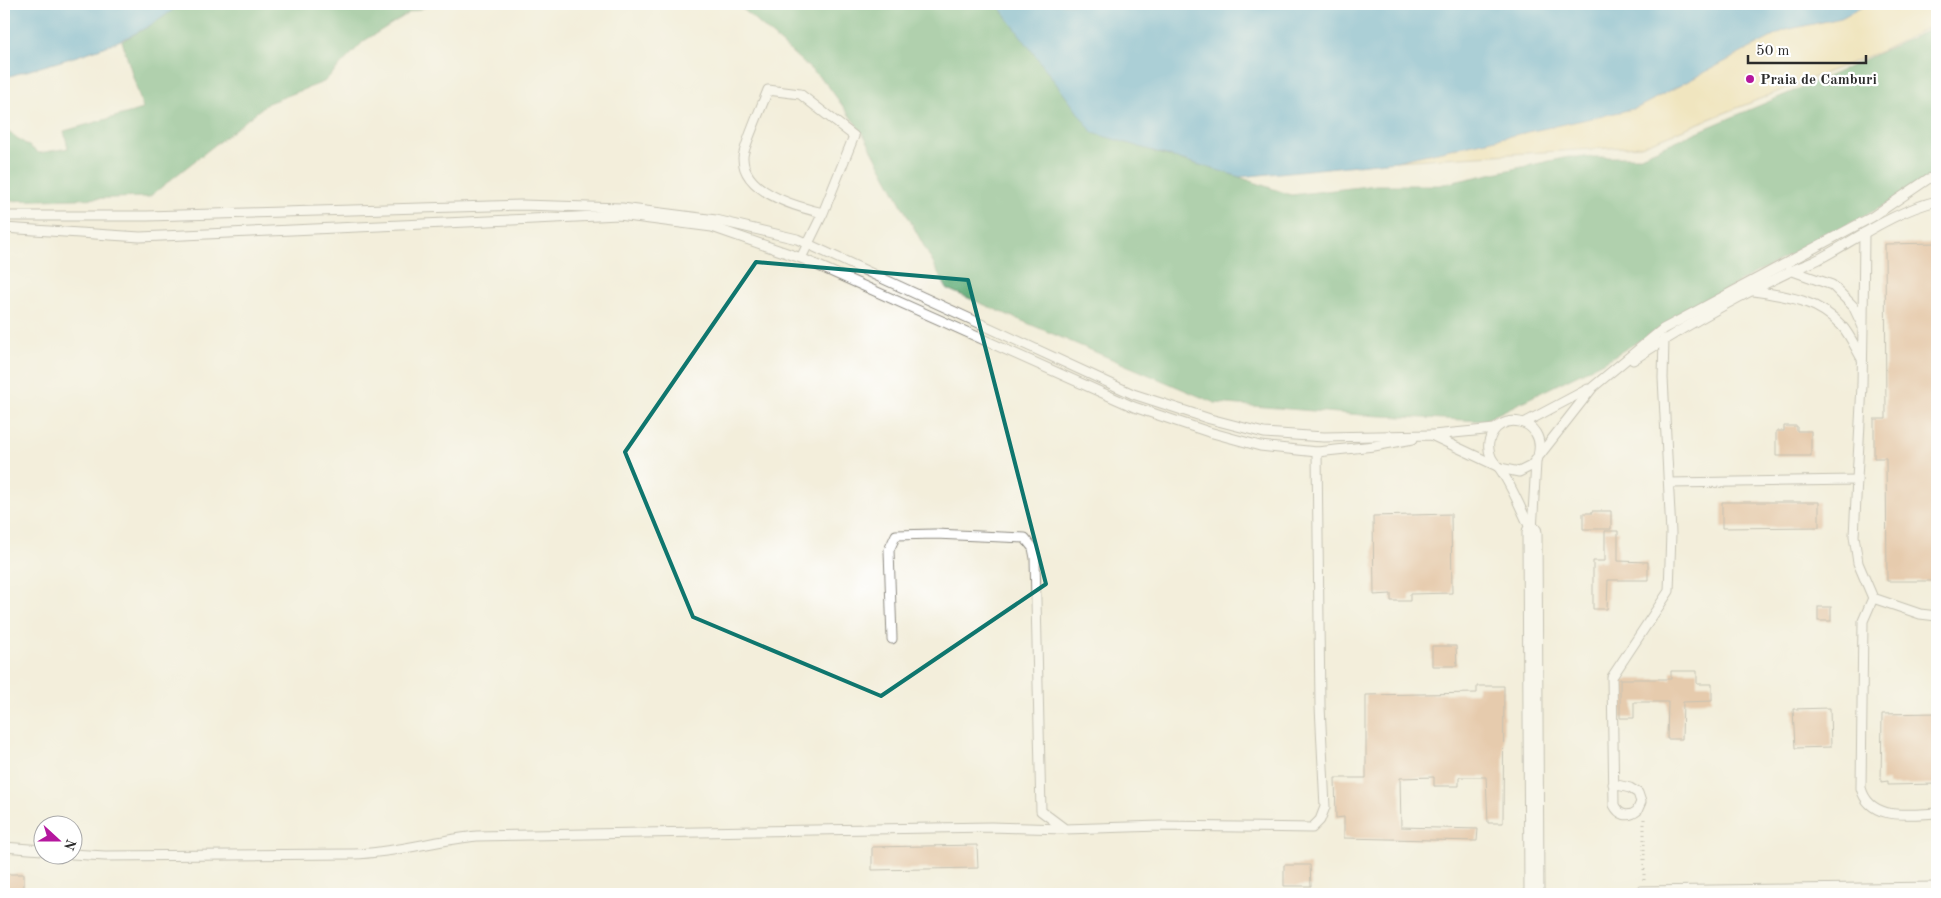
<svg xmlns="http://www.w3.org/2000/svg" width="1941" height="898" viewBox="0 0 1941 898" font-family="'Old Standard TT',serif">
<rect width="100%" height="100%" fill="#fff"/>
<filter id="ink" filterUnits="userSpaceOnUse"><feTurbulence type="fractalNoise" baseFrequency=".02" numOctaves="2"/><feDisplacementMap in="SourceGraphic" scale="10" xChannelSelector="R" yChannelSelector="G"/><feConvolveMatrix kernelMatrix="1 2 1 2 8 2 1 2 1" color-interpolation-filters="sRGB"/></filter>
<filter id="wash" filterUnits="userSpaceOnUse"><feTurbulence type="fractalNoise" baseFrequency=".0096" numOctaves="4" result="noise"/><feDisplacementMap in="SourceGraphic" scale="20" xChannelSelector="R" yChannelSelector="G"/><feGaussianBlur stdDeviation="1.12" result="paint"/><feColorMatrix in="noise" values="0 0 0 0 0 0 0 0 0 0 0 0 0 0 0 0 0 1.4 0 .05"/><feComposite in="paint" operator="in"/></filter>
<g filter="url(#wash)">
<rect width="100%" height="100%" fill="#f3eedb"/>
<g fill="#5fac76" stroke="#456c50">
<path d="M180,4H433L409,13L364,41L324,82L268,103L149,197L4,201V129L39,153L68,148L64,131L143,109L122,41L151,25Z"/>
<path d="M737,4H1020L1102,121L1154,152L1225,172L1291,195L1376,185H1439L1568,157H1638L1836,73L1937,26V178L1746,278L1607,360L1483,421L1362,415L1215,403L947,289L865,137L826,83Z"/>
</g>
<path fill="#eeda9e" stroke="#8c8264" d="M1868,4H1937V23L1881,51L1641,146L1396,161L1637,108L1785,30L1841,18Z"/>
<g fill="#54a8d0" stroke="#406a7e">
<path d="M4,4H180C133,45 68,58 10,76L4,75Z"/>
<path d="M997,4H1868L1841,18L1785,30L1637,108L1396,161L1240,177L1093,133Z"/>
</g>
<g id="blocks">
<g fill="#d89f74">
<path d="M1937,243V581H1887L1886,458H1874V419H1886L1885,244Z"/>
<path d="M1784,426H1797V431H1811V456H1776V431H1784Z"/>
<path d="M1722,502H1819V527L1722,528Z"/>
<path d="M1592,511H1611V529H1583V513H1592Z"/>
<path d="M1451,514L1452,593L1410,594V601H1391V594L1374,595L1373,516Z"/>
<path d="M1605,531H1618V561L1648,562V580H1608L1607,609H1593V561H1605Z"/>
<rect x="1818" y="607" width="13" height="14"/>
<path d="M1432,646H1456L1457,666H1432Z"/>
<path d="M1671,671H1697V684H1712V701L1683,702L1682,739H1667L1668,702H1634V718H1620V679H1671Z"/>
<path d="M1477,686H1504L1503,823H1488L1486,777H1459V786H1434V777L1400,778L1401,827L1478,829L1477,841L1344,838V817L1336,818L1335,778H1366V695L1477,693Z"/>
<path d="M1830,708L1831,747L1795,748L1793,709Z"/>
<path d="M1937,713V784L1888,785V781L1881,782L1882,714Z"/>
<path d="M977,845L978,868L872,870V847Z"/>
<path d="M1284,865H1310L1311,886H1284Z"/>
<rect x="7" y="874" width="17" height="15"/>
</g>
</g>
</g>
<g filter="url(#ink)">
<use href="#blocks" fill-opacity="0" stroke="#8f8c83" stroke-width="1"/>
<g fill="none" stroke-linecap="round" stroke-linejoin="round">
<g stroke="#8f8c83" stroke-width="11">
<g id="lane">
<path d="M4,216H147L522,205L622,208L716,220L797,239L1133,394L1210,419L1264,433L1324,437L1431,435L1497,466"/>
<path d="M4,228L140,237L619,215L712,227L801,258L1134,407L1209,432L1260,446L1317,452L1374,446L1413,439"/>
<path d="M801,258L823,213L854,136L800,94L768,90C764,101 742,150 743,158C743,192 797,207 823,213"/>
<path d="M1790,270L1832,285L1853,306L1863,327L1862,385L1854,536L1858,563L1873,598L1920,614L1937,616"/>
<path d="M1754,291C1787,296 1818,300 1842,326C1850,335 1856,349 1862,359"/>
<path d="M1863,324L1864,233"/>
<path d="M1633,360C1682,327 1739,296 1793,270C1802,266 1812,263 1821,258C1858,238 1895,211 1937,201"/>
<path d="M1524,423L1588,389"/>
<path d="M1433,435L1495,429"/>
<path d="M1500,468L1519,472L1531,466L1593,387L1663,329L1872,217L1928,179L1937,177"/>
<path d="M1669,483L1857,480"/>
<path d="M1532,531L1536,462"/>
<path d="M1532,532C1522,512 1513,488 1500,469C1497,465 1493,462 1491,457C1489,452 1488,447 1489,442C1496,408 1548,418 1538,456"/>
<path d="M1873,598L1863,621L1861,788C1870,822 1910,814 1937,813"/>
<path d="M892,639L889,550L896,535L935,534L1025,538L1033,548L1035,558L1041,811L1065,829L1160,826L1312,828L1320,820L1325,807L1320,706L1317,452"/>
<path d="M1613,784L1630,788L1638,793L1641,802L1637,811C1628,818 1619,815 1614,805L1612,677L1669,591L1671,533L1663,378L1664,339"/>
<path d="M4,847L42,850"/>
<path d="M72,854L105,856L354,854C396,853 436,840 477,836L991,827L1065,829"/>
<path d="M1640,891L1937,887"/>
</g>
</g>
<g stroke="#8f8c83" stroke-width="21">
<path id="street" d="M1532,532L1534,894"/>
</g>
<path stroke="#8f8c83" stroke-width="3" stroke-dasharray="1 4" stroke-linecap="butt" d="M1644,819V880"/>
<use href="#lane" stroke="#fff" stroke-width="9"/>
<use href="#street" stroke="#fff" stroke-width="19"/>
</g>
</g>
<path d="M0 0H1941V898H0ZM756,262L968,280L1046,584L881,696L693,617L625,452Z" fill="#f3eedb" fill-opacity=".55" fill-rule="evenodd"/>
<path fill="none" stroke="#0f766e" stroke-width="4" stroke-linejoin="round" d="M756,262L968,280L1046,584L881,696L693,617L625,452Z"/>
<circle fill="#b5179e" stroke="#fff" stroke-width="2" cx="1750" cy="79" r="5"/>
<g text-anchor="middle" stroke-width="4.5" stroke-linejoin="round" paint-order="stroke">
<g font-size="15" font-weight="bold" fill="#2b2b2b" stroke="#fff" text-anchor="start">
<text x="1760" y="84">Praia de Camburi</text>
</g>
</g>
<rect width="1941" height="898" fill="none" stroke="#fff" stroke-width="20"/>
<g transform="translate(58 840) rotate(111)"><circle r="24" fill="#ffffff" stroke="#aaaaaa"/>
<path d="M0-4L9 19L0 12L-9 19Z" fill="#b5179e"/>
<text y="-8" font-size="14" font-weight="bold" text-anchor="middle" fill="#2b2b2b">N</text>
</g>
<path d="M1748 55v8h118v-8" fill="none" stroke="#2b2b2b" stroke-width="2.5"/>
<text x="1756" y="55" font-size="15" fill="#2b2b2b" stroke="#ffffff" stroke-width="4" paint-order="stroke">50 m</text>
</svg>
